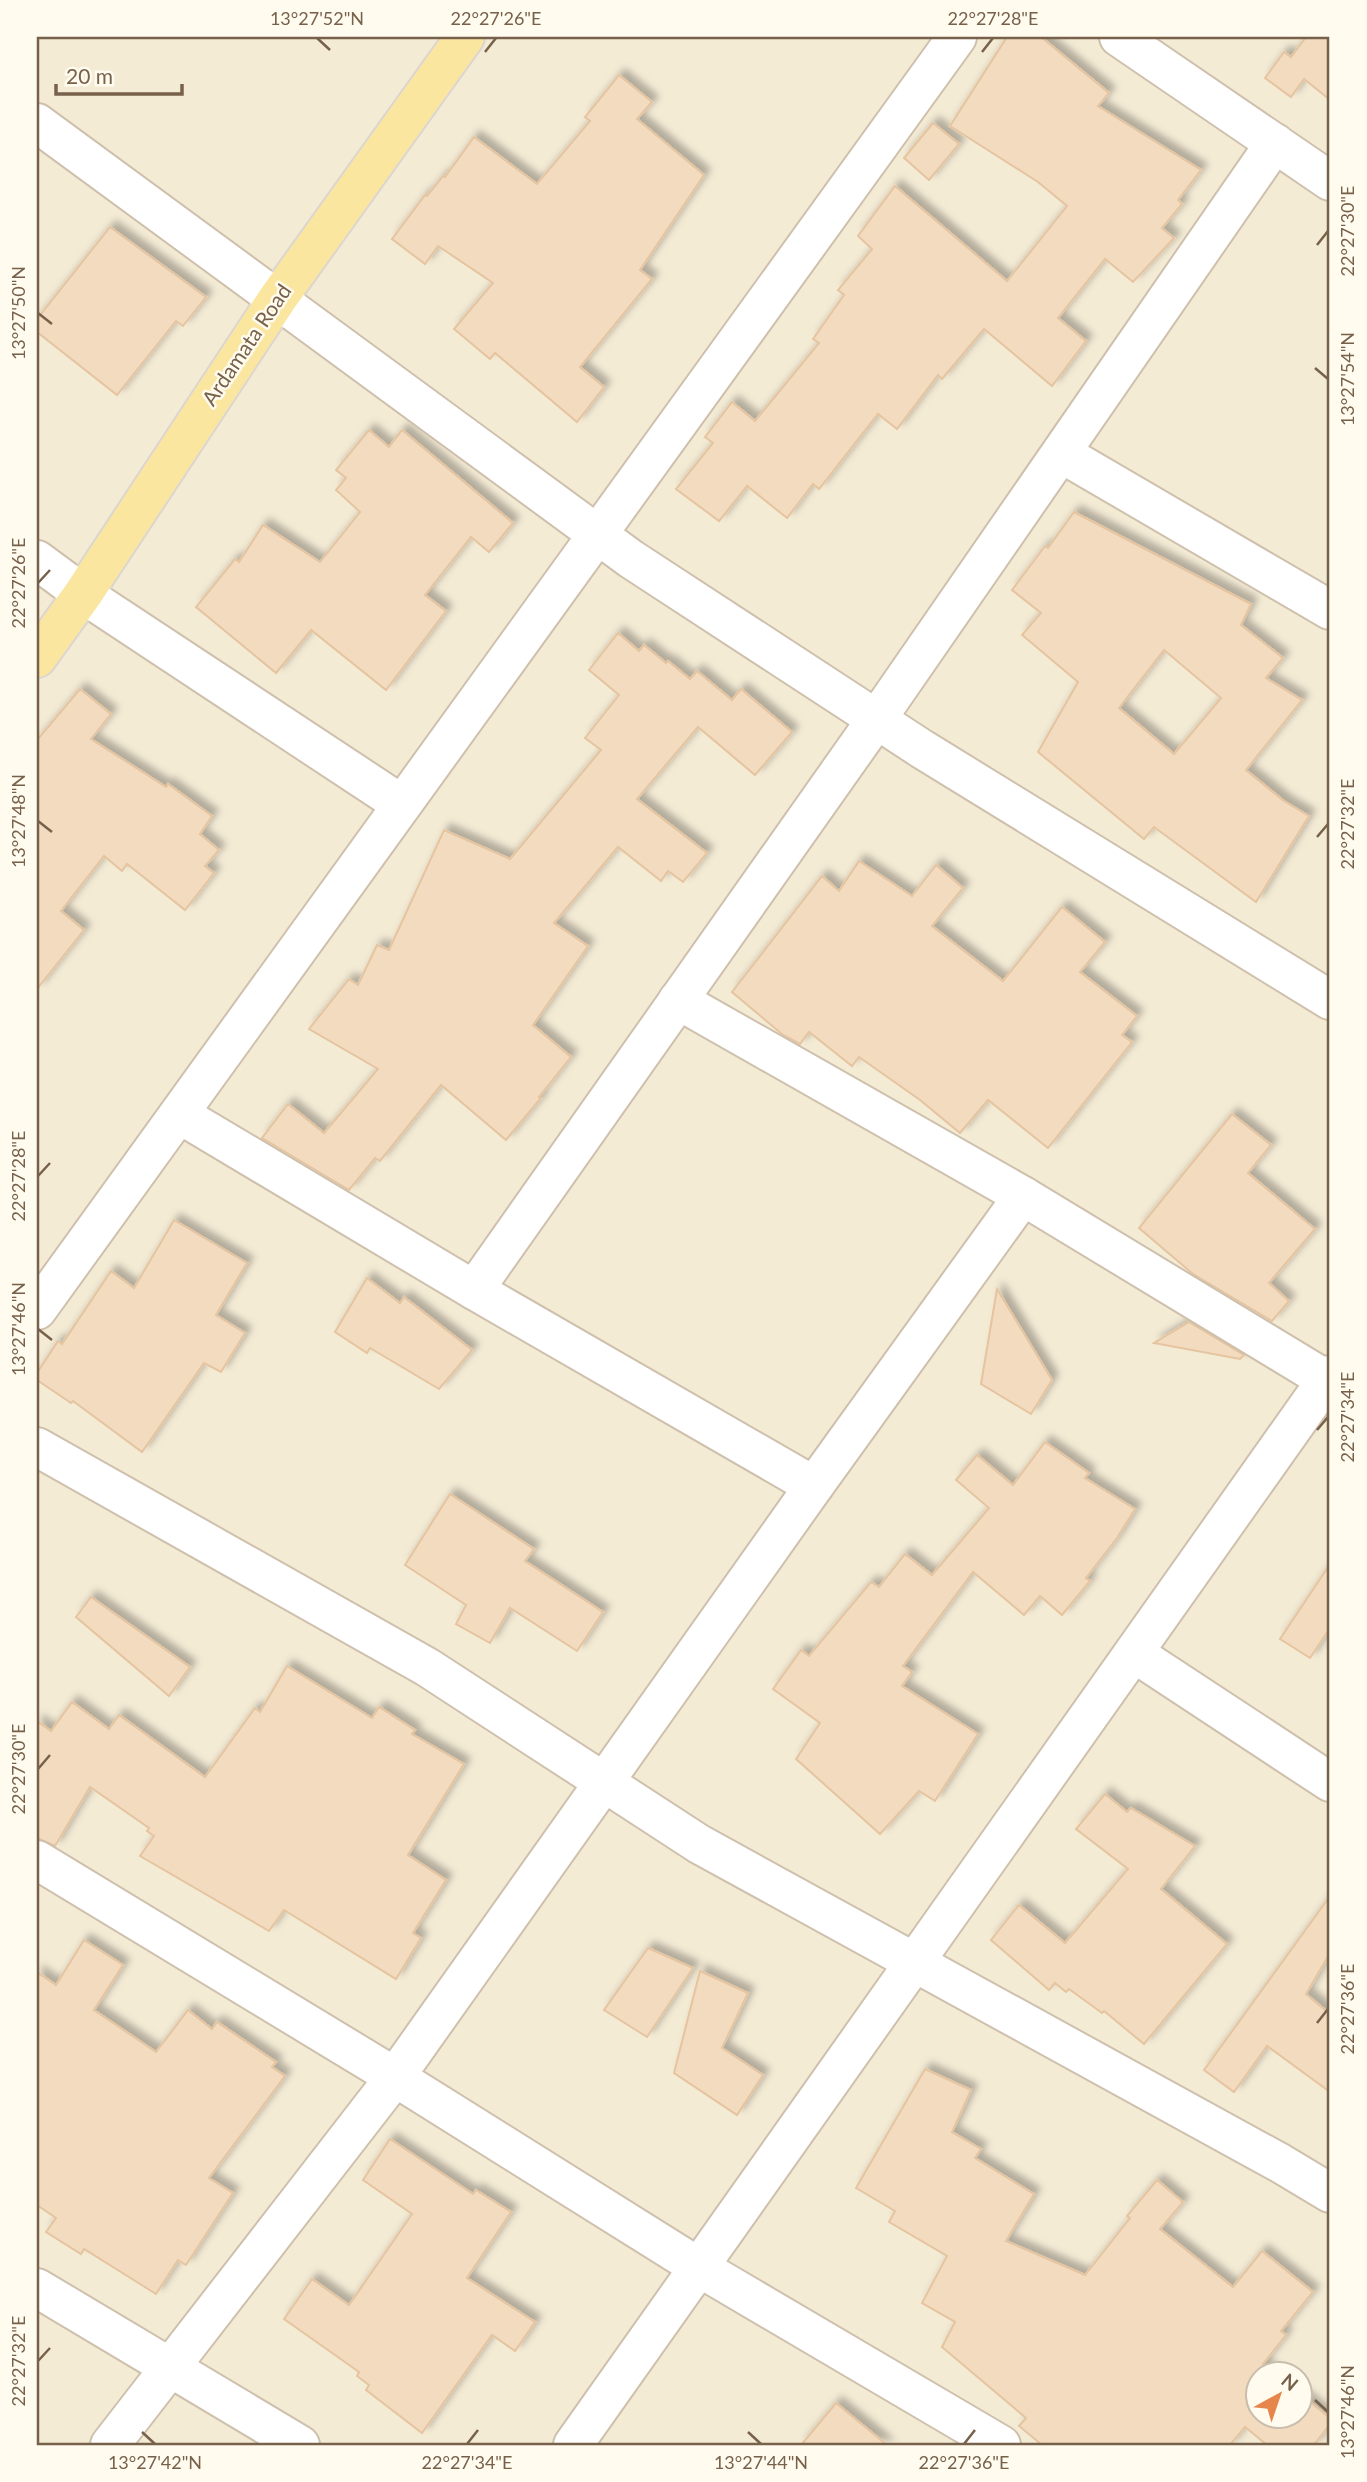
<svg xmlns="http://www.w3.org/2000/svg" width="1367" height="2482" viewBox="0 0 1367 2482" font-family="Lato,sans-serif">
<defs>
<filter id="shadow"><feDropShadow dx="6" dy="-6" stdDeviation="3.5" flood-color="#0004"/></filter>
</defs>
<rect width="100%" height="100%" fill="#fcf7e7"/>
<path fill="#f4ebd5" fill-rule="evenodd" d="M37,37H1330V2445H37ZM1258,2374H1300V2416H1258Z"/>
<g fill="#f2dbbf" stroke="#e5c49f" stroke-width="2" fill-rule="evenodd" filter="url(#shadow)">
<path d="M1007,37H1041L1109,93L1098,106L1201,170L1178,200L1182,204L1162,228L1174,238L1133,282L1105,259L1058,318L1086,341L1052,386L984,329L942,379L938,375L897,429L878,414L819,489L813,484L787,518L747,486L719,521L676,489L713,443L705,437L732,402L755,421L819,343L813,339L844,295L838,290L872,249L858,236L895,186L1007,281L1067,206L1038,182L950,126Z"/>
<path d="M1306,37H1330V100L1304,79L1291,97L1265,78L1284,52L1291,57Z"/>
<path d="M619,75L652,102L637,119L704,175L640,270L652,279L580,367L604,387L577,422L495,353L490,359L454,329L493,283L438,246L425,264L392,239L425,195L427,196L443,176L445,177L474,137L537,184L590,121L585,117Z"/>
<path d="M933,123L959,144L929,180L904,158Z"/>
<path d="M110,227L206,297L183,326L176,321L117,395L37,332V319Z"/>
<path d="M369,430L389,447L402,430L513,523L489,552L471,537L425,595L446,611L386,690L311,630L276,673L196,607L235,559L239,562L263,525L320,562L360,512L336,490L346,478L336,470Z"/>
<path d="M1074,512L1251,604L1241,625L1283,658L1266,678L1302,700L1246,770L1284,801L1309,816L1256,902L1154,827L1144,839L1038,752L1078,682L1022,635L1041,613L1012,590L1045,546L1048,548ZM1164,650L1221,698L1174,754L1119,708Z"/>
<path d="M618,633L639,651L644,645L666,663L668,661L690,679L697,671L732,700L741,689L792,732L755,775L698,727L637,799L707,853L683,882L668,871L661,881L618,847L554,923L588,946L533,1025L571,1057L539,1097L541,1098L506,1140L441,1085L380,1161L375,1158L349,1190L262,1138L288,1104L324,1133L378,1069L309,1029L349,979L358,985L377,945L389,950L444,830L510,859L601,750L585,738L619,695L589,670Z"/>
<path d="M80,689L111,714L91,739L166,787L168,784L212,816L200,834L219,850L205,866L214,873L185,910L127,864L122,871L104,856L61,911L84,930L37,989V740Z"/>
<path d="M859,861L912,896L936,865L963,888L932,926L1003,981L1062,907L1105,942L1080,972L1137,1016L1122,1035L1132,1042L1048,1148L988,1100L960,1133L920,1100L859,1057L852,1066L809,1032L800,1044L783,1035L732,992L822,876L839,891Z"/>
<path d="M1232,1114L1271,1145L1248,1173L1315,1229L1269,1283L1289,1301L1272,1321L1193,1274L1139,1228Z"/>
<path d="M174,1220L247,1263L216,1315L245,1333L221,1372L204,1363L142,1452L73,1401L71,1403L37,1380V1373L58,1341L62,1344L111,1271L134,1288Z"/>
<path d="M367,1278L400,1303L404,1297L472,1350L439,1389L370,1348L367,1353L335,1332Z"/>
<path d="M997,1289L1052,1380L1031,1414L981,1384Z"/>
<path d="M1189,1322L1244,1355L1240,1359L1154,1343Z"/>
<path d="M1045,1442L1089,1473L1085,1478L1135,1509L1117,1538L1086,1578L1090,1581L1062,1615L1040,1596L1024,1615L973,1572L903,1666L912,1672L902,1686L978,1734L935,1801L919,1791L880,1834L796,1759L820,1723L773,1689L801,1650L809,1656L871,1582L879,1587L905,1554L932,1575L989,1508L956,1480L977,1455L1013,1485Z"/>
<path d="M450,1494L534,1549L525,1561L603,1612L577,1651L510,1608L490,1643L456,1624L466,1605L405,1565Z"/>
<path d="M1330,1564V1628L1310,1658L1280,1639Z"/>
<path d="M91,1597L190,1667L169,1696L76,1617Z"/>
<path d="M287,1666L372,1718L379,1707L415,1730L412,1734L464,1764L408,1855L446,1880L413,1933L421,1938L396,1979L284,1910L269,1931L140,1856L154,1836L147,1831L149,1828L90,1787L55,1846L37,1838V1721L51,1731L72,1702L109,1729L119,1715L205,1777L255,1708L260,1712Z"/>
<path d="M1105,1794L1127,1812L1131,1808L1195,1846L1161,1889L1227,1944L1144,2044L1104,2011L1102,2013L1069,1989L1066,1992L1055,1983L1049,1990L991,1940L1019,1905L1065,1943L1128,1869L1076,1829Z"/>
<path d="M1330,1896V1953L1306,1994L1330,2014V2092L1267,2046L1234,2092L1204,2070Z"/>
<path d="M84,1940L123,1965L94,2010L156,2052L188,2010L212,2029L217,2022L276,2062L272,2067L285,2076L209,2178L233,2193L186,2265L178,2260L156,2294L84,2249L81,2254L46,2232L56,2218L37,2205V1972L56,1985Z"/>
<path d="M648,1948L693,1968L647,2037L604,2010Z"/>
<path d="M700,1971L748,1993L722,2048L763,2075L737,2115L674,2073Z"/>
<path d="M925,2069L971,2090L952,2132L981,2149L975,2158L1034,2194L1006,2241L1085,2275L1130,2218L1127,2216L1157,2180L1183,2202L1160,2229L1233,2287L1262,2251L1313,2292L1281,2331L1286,2335L1263,2364L1275,2374H1258V2416H1300V2394L1330,2418V2424L1314,2445H1267L1245,2427L1230,2445H1042L1019,2426L1026,2418L942,2347L955,2322L922,2303L947,2256L889,2222L895,2211L856,2188Z"/>
<path d="M390,2139L473,2194L476,2190L511,2212L467,2278L535,2322L515,2351L492,2335L422,2433L366,2390L369,2385L357,2376L359,2372L284,2319L312,2279L349,2305L412,2214L363,2180Z"/>
<path d="M836,2403L887,2445H801Z"/>
</g>
<g fill="none" stroke-linecap="round" stroke-linejoin="round">
<g stroke="#cec0ad" stroke-width="42">
<g id="minor">
<path d="M1119,37L1330,181"/>
<path d="M37,123L631,559L922,749L1330,1000"/>
<path d="M1061,453L1330,610"/>
<path d="M37,560L83,594L401,804"/>
<path d="M678,1000L1023,1196L1330,1382"/>
<path d="M179,1114L474,1290L814,1486"/>
<path d="M474,1290L876,720L1275,143"/>
<path d="M37,1310L957,37"/>
<path d="M37,1447L427,1667L699,1844L1280,2163L1330,2193"/>
<path d="M1134,1653L1330,1782"/>
<path d="M37,1860L395,2077L700,2268L1001,2445"/>
<path d="M37,2288L300,2445"/>
<path d="M110,2445L395,2077L814,1486L1023,1196"/>
<path d="M573,2445L1330,1375"/>
</g>
</g>
<g stroke="#dcd6d0" stroke-width="42">
<path id="major" d="M37,658L83,594L278,298L465,37"/>
</g>
<use href="#minor" stroke="#fff" stroke-width="38"/>
<use href="#major" stroke="#fbe6a0" stroke-width="38"/>
</g>
<path fill="none" stroke="#77614b" stroke-width="2.5" d="M317,38L330,50M485,52L496,38M982,52L993,38M1317,245L1328,231M38,313L52,324M1315,368L1328,379M38,583L50,570M38,821L52,832M1317,837L1328,824M38,1176L50,1163M38,1329L52,1340M1317,1430L1328,1417M38,1769L50,1755M1317,2023L1328,2009M38,2361L50,2348M1315,2400L1328,2412M142,2432L155,2444M748,2432L761,2444M467,2444L478,2430M964,2444L975,2430"/>
<g text-anchor="middle" stroke-width="5" stroke-linejoin="round" paint-order="stroke">
<g font-size="21" fill="#77614b" stroke="#fffbee">
<text transform="translate(247 345) rotate(-56)" y="7">Ardamata Road</text>
</g>
</g>
<rect width="1367" height="2482" fill="none" stroke="#fffbee" stroke-width="77"/>
<g transform="translate(1279 2395) rotate(40)"><circle r="33" fill="#fffbee" stroke="#c9bdad" stroke-width="2"/>
<path d="M0-5L12 26L0 18L-12 26Z" fill="#e6864d"/>
<text y="-10" font-size="19" font-weight="bold" text-anchor="middle" fill="#77614b">N</text>
</g>
<path d="M56 84v10h126v-10" fill="none" stroke="#77614b" stroke-width="3.5"/>
<text x="66" y="84" font-size="21" fill="#77614b" stroke="#fffbee" stroke-width="5" paint-order="stroke">20 m</text>
<rect x="38" y="38" width="1290" height="2406" fill="none" stroke="#77614b" stroke-width="2.5"/>
<g font-size="18" text-anchor="middle" fill="#77614b">
<text x="317" y="25">13°27'52"N</text>
<text x="496" y="25">22°27'26"E</text>
<text x="993" y="25">22°27'28"E</text>
<text transform="translate(1348 231) rotate(-90)" y="6">22°27'30"E</text>
<text transform="translate(19 313) rotate(-90)" y="6">13°27'50"N</text>
<text transform="translate(1348 379) rotate(-90)" y="6">13°27'54"N</text>
<text transform="translate(19 583) rotate(-90)" y="6">22°27'26"E</text>
<text transform="translate(19 821) rotate(-90)" y="6">13°27'48"N</text>
<text transform="translate(1348 824) rotate(-90)" y="6">22°27'32"E</text>
<text transform="translate(19 1176) rotate(-90)" y="6">22°27'28"E</text>
<text transform="translate(19 1329) rotate(-90)" y="6">13°27'46"N</text>
<text transform="translate(1348 1417) rotate(-90)" y="6">22°27'34"E</text>
<text transform="translate(19 1769) rotate(-90)" y="6">22°27'30"E</text>
<text transform="translate(1348 2009) rotate(-90)" y="6">22°27'36"E</text>
<text transform="translate(19 2361) rotate(-90)" y="6">22°27'32"E</text>
<text transform="translate(1348 2412) rotate(-90)" y="6">13°27'46"N</text>
<text x="155" y="2469">13°27'42"N</text>
<text x="467" y="2469">22°27'34"E</text>
<text x="761" y="2469">13°27'44"N</text>
<text x="964" y="2469">22°27'36"E</text>
</g>
</svg>
